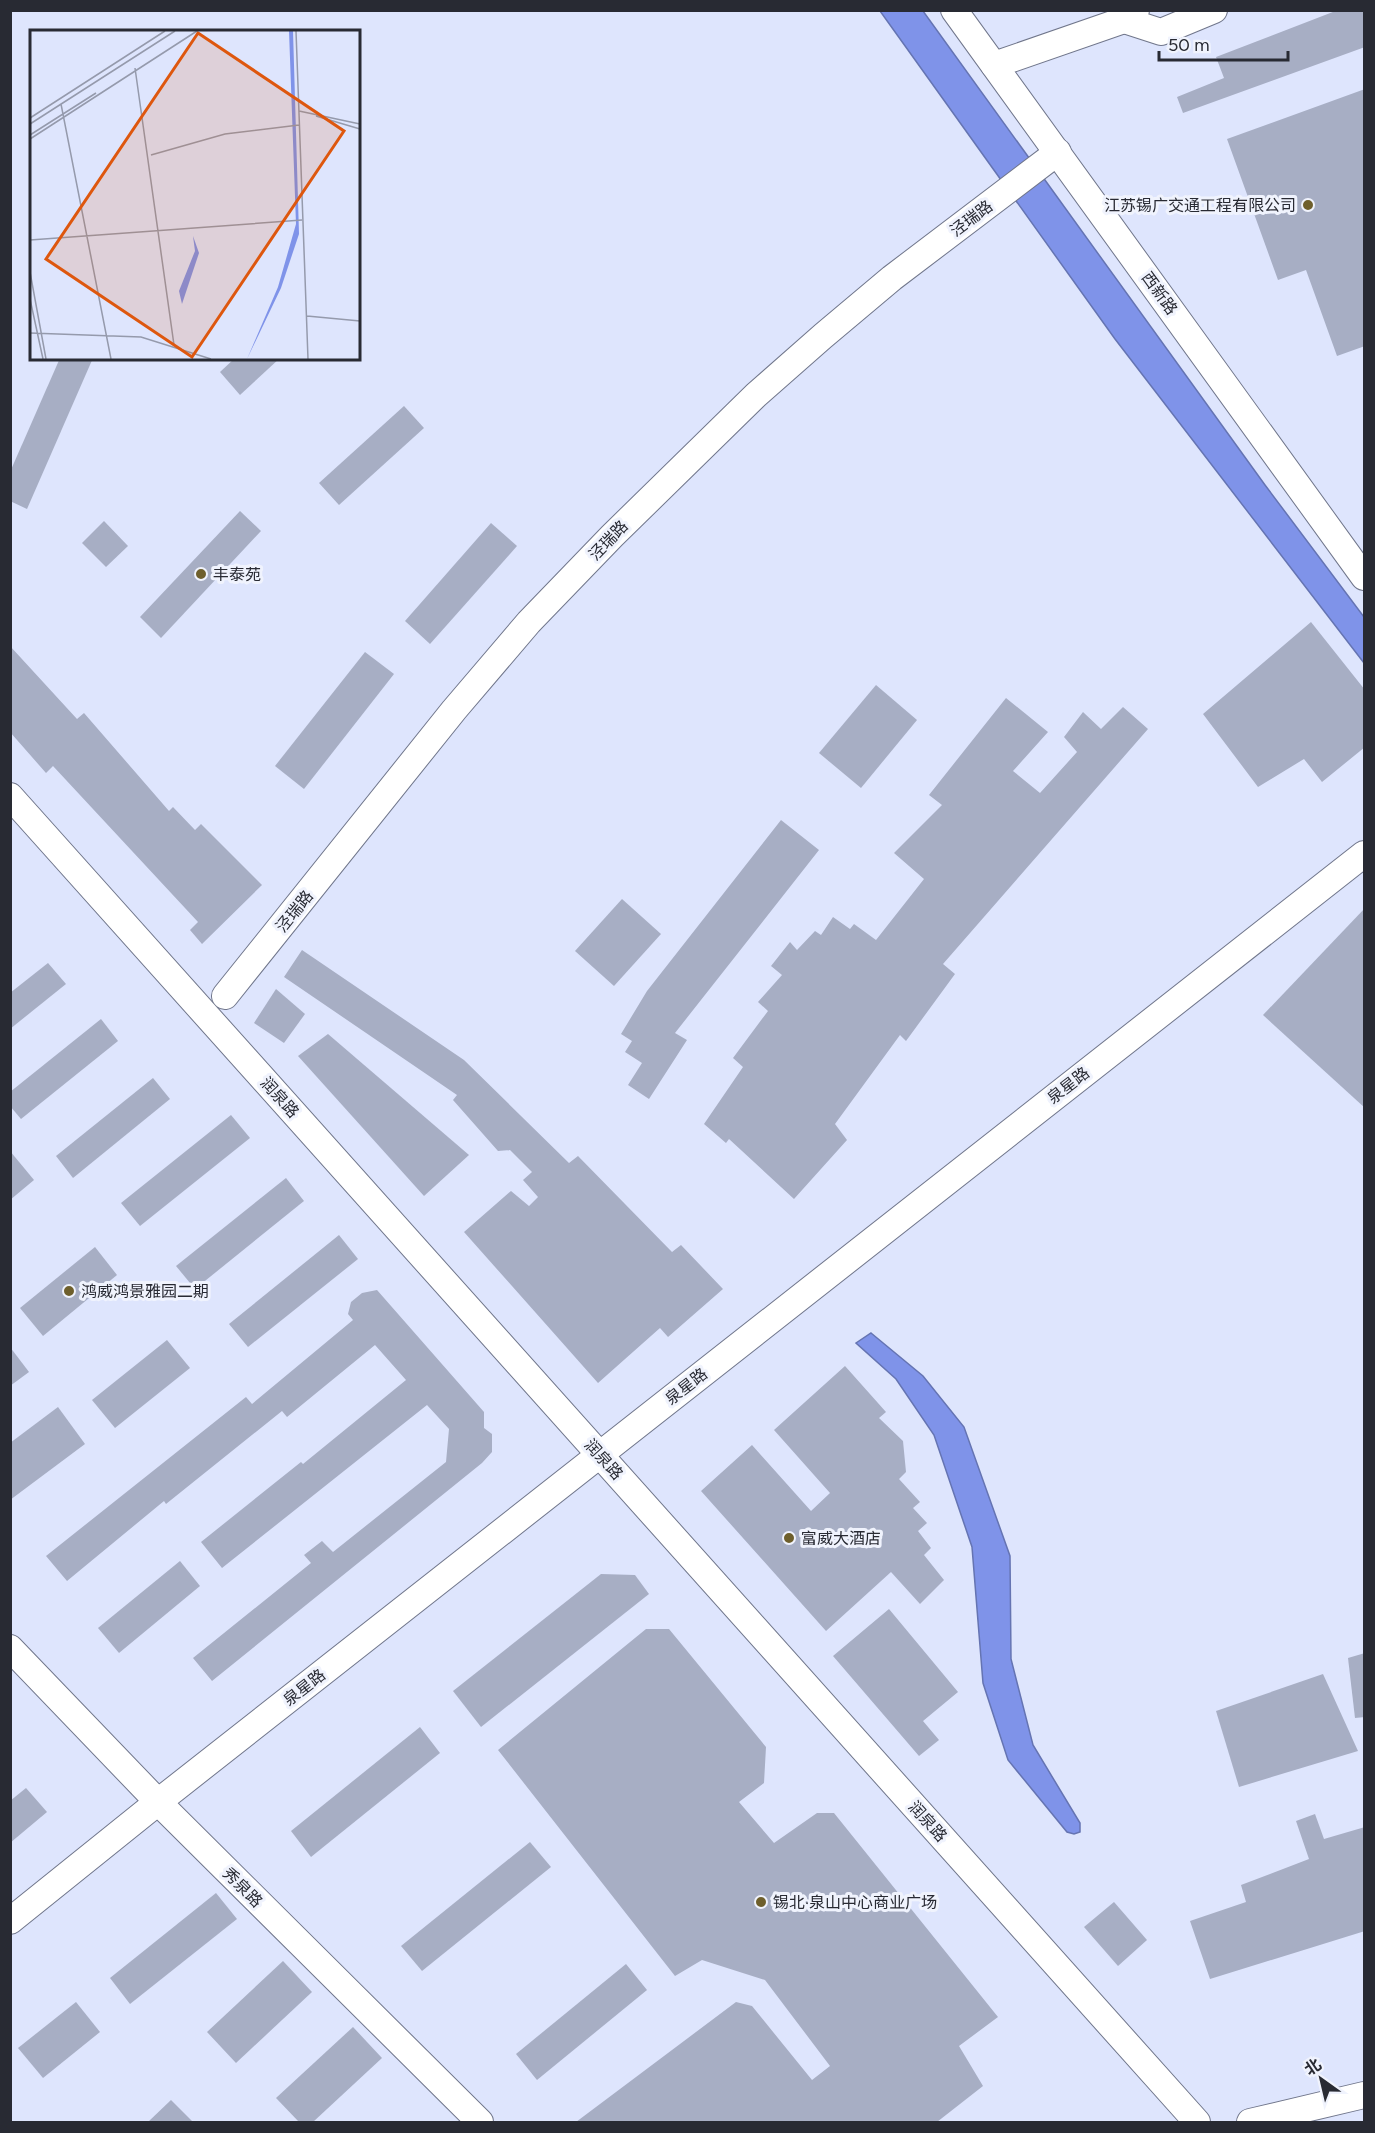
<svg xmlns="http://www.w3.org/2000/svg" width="1375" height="2133" viewBox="0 0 1375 2133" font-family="Figtree,'Noto Sans SC',sans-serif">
<rect width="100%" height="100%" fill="#dee5fd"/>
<g fill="#7f93e9" stroke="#6574b2" stroke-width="1.5">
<path d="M880,11H923L1265,485L1364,617V663L1115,339Z"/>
<path d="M871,1333L923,1376L964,1427L1010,1556L1011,1659L1033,1745L1080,1823V1832L1074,1834L1067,1832L1008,1760L983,1683L972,1547L934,1435L896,1379L856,1343Z"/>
</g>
<g fill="#a7aec4">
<path d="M1338,10H1365V47L1183,113L1177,97L1224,78L1216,57Z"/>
<path d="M1365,89V346L1337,356L1306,270L1278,280L1227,139Z"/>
<path d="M60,358H93L27,509L10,501V472Z"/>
<path d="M235,358H280L240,395L220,372Z"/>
<path d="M404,406L424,428L339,505L319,483Z"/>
<path d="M240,511L261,531L161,638L140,617Z"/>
<path d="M104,521L128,546L106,567L82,543Z"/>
<path d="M491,523L517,546L430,644L405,621Z"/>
<path d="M1311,622L1365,690V747L1322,782L1304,759L1258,787L1203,714Z"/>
<path d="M10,646L77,719L84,713L169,811L173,807L195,830L201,824L262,885L202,944L190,930L198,922L53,766L46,773L10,732Z"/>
<path d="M365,652L394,674L304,789L275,766Z"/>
<path d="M876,685L917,720L861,788L819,753Z"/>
<path d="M1006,698L1048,732L1013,771L1040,793L1077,752L1064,737L1083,712L1101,729L1123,707L1148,729L943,964L955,974L906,1041L900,1035L835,1124L847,1140L794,1199L729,1139L726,1143L704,1124L743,1067L733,1058L768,1011L758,1002L782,975L771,966L790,942L797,950L815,931L821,935L833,917L850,929L854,924L876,940L924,879L894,853L942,805L929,795Z"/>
<path d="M781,820L819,850L675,1033L687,1040L649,1099L628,1085L642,1063L625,1052L632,1041L621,1034L647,991Z"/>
<path d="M622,899L661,934L614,986L575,951Z"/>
<path d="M1365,908V1108L1263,1015Z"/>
<path d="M302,950L464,1060L569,1163L578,1156L672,1252L681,1245L723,1289L668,1337L660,1328L598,1383L464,1232L511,1191L529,1206L538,1197L523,1180L532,1172L510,1150L498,1151L453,1100L457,1095L284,977Z"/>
<path d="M48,963L66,984L10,1029V993Z"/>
<path d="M276,989L305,1014L284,1043L254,1023Z"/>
<path d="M101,1019L118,1041L21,1119L10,1106V1092Z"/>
<path d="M328,1034L469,1155L424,1196L298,1056Z"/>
<path d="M153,1078L170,1099L73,1178L56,1156Z"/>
<path d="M231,1115L250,1138L140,1226L121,1203Z"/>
<path d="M10,1151L34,1180L10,1200Z"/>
<path d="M286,1178L304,1201L195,1289L176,1266Z"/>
<path d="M339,1235L358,1259L248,1347L229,1324Z"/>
<path d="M95,1247L117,1275L43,1336L20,1308Z"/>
<path d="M377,1290L484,1412V1428L492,1434V1452L482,1463L212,1681L193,1658L311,1563L304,1555L322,1541L333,1552L446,1462L449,1429L427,1405L222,1568L201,1542L301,1462L303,1464L406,1380L375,1345L287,1417L282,1411L166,1504L164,1501L67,1581L46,1556L246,1397L252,1404L353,1320L348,1314L351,1302L362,1293Z"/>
<path d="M167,1340L190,1368L115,1428L92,1400Z"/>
<path d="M10,1347L29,1372L10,1386Z"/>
<path d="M845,1366L886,1412L879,1418L903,1441L906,1472L899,1479L920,1502L913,1508L927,1523L918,1531L931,1548L924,1555L944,1580L920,1604L891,1572L826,1631L701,1491L752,1445L811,1511L830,1493L774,1430Z"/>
<path d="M58,1407L85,1444L10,1500V1443Z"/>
<path d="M180,1561L200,1586L119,1653L98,1628Z"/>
<path d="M601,1574L635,1575L649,1594L481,1727L453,1691Z"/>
<path d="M889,1609L958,1692L923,1721L939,1740L919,1756L833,1656Z"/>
<path d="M646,1629H669L766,1747L764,1783L739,1802L774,1843L817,1813H834L998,2017L959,2046L983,2086L937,2122H576L736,2002L752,2006L812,2080L830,2066L765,1980L702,1960L675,1976L498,1750Z"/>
<path d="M1365,1653V1717L1355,1718L1348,1658Z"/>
<path d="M1323,1674L1358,1751L1239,1787L1216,1711Z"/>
<path d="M420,1727L440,1753L311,1857L291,1831Z"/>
<path d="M26,1788L47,1812L10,1843V1801Z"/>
<path d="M1315,1814L1324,1839L1365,1827V1931L1210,1979L1190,1921L1246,1902L1241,1885L1309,1859L1296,1821Z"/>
<path d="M530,1842L551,1867L422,1971L401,1946Z"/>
<path d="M216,1893L237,1919L130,2004L110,1978Z"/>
<path d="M1114,1902L1147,1940L1118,1966L1084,1927Z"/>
<path d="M283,1961L312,1992L236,2063L207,2032Z"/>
<path d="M626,1964L647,1990L537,2080L516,2054Z"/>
<path d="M76,2002L100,2032L43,2078L18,2048Z"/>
<path d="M353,2027L382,2058L313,2122H299L276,2098Z"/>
<path d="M171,2100L193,2122H148Z"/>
</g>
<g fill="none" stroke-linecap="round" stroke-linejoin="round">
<g stroke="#70768b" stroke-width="28">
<g id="secondary">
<path d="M954,10L1364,577"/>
<path d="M1124,20L1161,32L1214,10"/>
<path d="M994,65L1124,20L1136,10"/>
<path d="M10,796L1197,2122"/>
<path d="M225,996L454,710L529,622L612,536L756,395L823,336L892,278L1058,152"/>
<path d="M10,1648L158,1802L480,2122"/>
<path d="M10,1921L158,1802L1364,854"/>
<path d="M1250,2122L1364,2095"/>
</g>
</g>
<use href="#secondary" stroke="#fff" stroke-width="26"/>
</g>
<g fill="#6e5f2c" stroke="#f0f3fd" stroke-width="2">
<circle cx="1308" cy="205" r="6"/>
<circle cx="201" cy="574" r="6"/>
<circle cx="69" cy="1291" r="6"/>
<circle cx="789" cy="1538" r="6"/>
<circle cx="761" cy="1902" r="6"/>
</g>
<g text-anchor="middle" stroke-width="6" stroke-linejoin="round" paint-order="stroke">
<g font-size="16" fill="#282a33" stroke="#f0f3fd" text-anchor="start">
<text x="1296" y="211" text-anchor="end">江苏锡广交通工程有限公司</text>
<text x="213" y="580">丰泰苑</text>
<text x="81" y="1297">鸿威鸿景雅园二期</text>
<text x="801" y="1544">富威大酒店</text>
<text x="773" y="1908">锡北·泉山中心商业广场</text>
</g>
<g font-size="16" fill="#282a33" stroke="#f0f3fd">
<text transform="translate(971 218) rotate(-37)" y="6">泾瑞路</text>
<text transform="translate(1160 293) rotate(54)" y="6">西新路</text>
<text transform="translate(608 540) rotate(-46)" y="6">泾瑞路</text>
<text transform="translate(294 911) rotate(-51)" y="6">泾瑞路</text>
<text transform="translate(1068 1085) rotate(-38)" y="6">泉星路</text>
<text transform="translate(280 1097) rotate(48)" y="6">润泉路</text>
<text transform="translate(686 1386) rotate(-38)" y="6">泉星路</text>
<text transform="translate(604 1459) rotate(48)" y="6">润泉路</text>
<text transform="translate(304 1687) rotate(-38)" y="6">泉星路</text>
<text transform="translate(928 1821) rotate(48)" y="6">润泉路</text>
<text transform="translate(243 1887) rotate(45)" y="6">秀泉路</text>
</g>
</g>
<g transform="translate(30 30)">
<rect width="330" height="330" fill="#dee5fd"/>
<path d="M259,1H263L269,204L251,258L217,329L248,257L266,194ZM163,206L169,223L152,274L149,261L165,221Z" fill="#7f93e9"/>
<path fill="none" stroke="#959aac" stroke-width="1.5" d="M266,1L278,329M105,38L144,315M31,74L81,329M269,81L330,94M286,86L330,99M0,88L135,1M0,94L145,1M0,105L66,63M0,109L167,1M121,125L195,104L269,95M0,210L272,190M0,242L16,329M0,269L13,329M277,286L330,291M0,303L111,307L181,329"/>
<path fill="#de570e" fill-opacity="0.15" stroke="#de570e" stroke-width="3" d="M168,3L314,101L162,327L16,229Z"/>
<rect width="330" height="330" fill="none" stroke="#282a33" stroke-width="3"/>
</g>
<rect width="1375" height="2133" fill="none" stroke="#282a33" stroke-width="24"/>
<g transform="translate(1321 2079) rotate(326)" stroke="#f0f3fd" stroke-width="4.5" paint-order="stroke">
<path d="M0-4.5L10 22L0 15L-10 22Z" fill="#282a33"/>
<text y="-9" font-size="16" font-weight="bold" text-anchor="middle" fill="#282a33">北</text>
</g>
<path d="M1159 51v9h129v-9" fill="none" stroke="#282a33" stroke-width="3"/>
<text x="1168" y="51" font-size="18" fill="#282a33" stroke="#f0f3fd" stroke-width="4.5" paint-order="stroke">50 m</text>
</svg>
